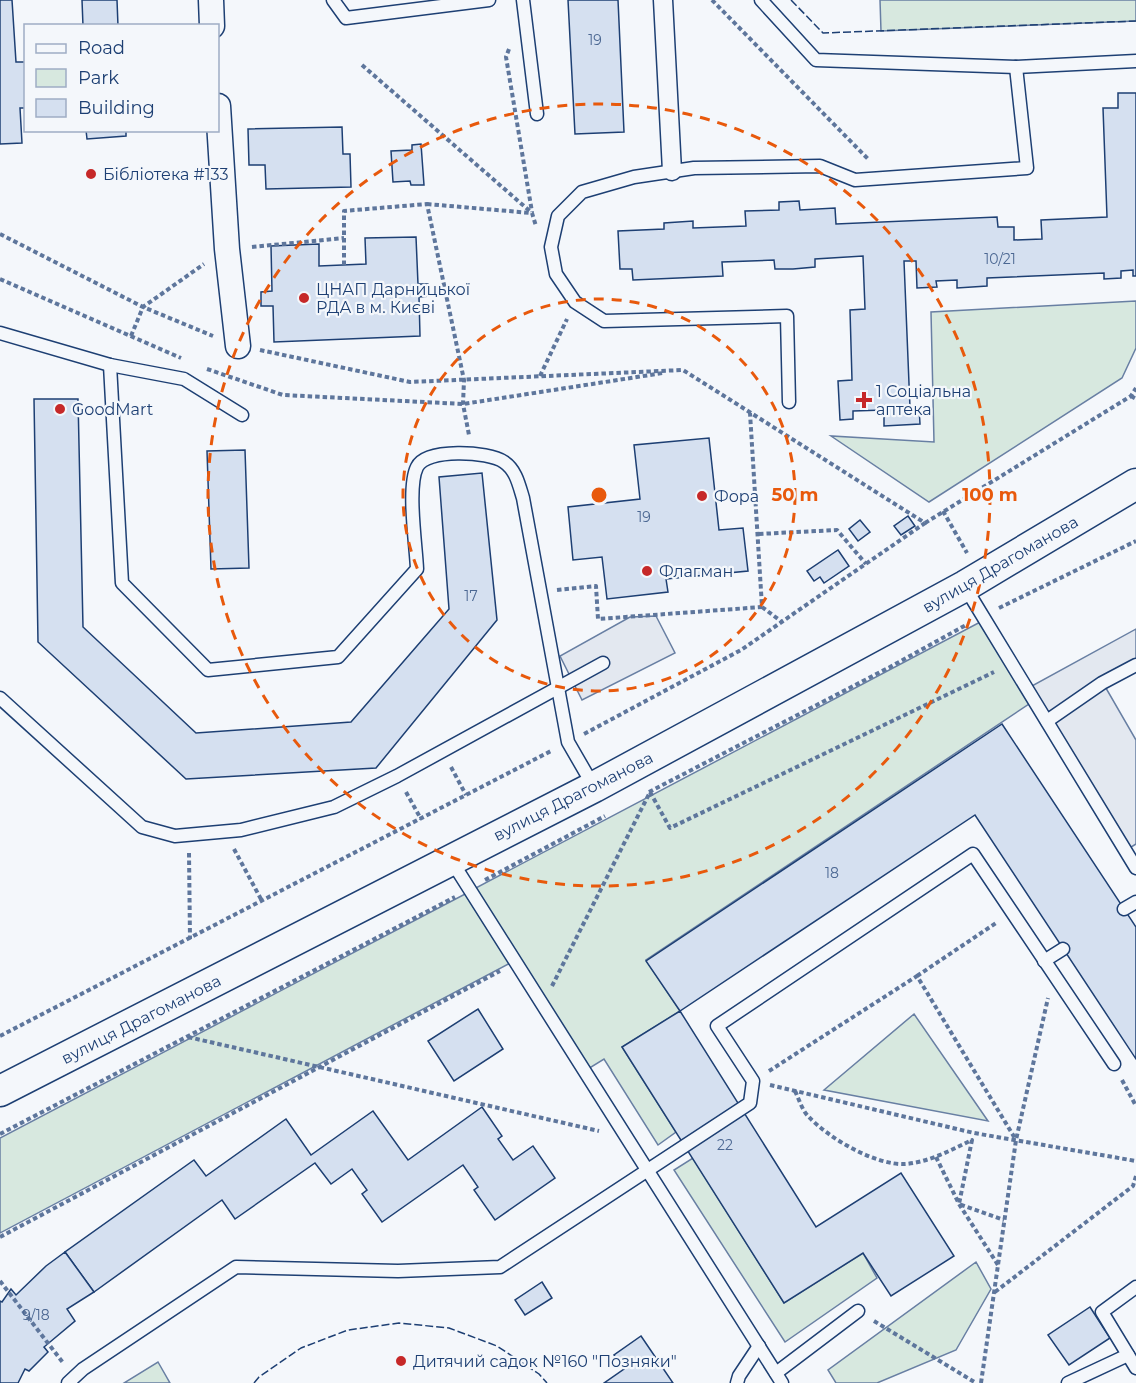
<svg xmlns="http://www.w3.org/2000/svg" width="1136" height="1383" viewBox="0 0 1136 1383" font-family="Montserrat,sans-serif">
<rect width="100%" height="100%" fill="#f4f7fb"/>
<g fill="#d7e8df" stroke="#687fa3" stroke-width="1.5">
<path d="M880,0H1136V21L881,31Z"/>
<path d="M1136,301V348L1122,378L929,502L831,436L934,442L931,312Z"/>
<path d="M984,620L1035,700L646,960L680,1011L622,1047L676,1132L658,1145L604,1059L588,1069L472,890Z"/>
<path d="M467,893L512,962L0,1233V1138Z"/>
<path d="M914,1014L988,1121L824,1090Z"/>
<path d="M693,1158L784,1303L863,1253L877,1278L785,1342L674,1170Z"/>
<path d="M976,1262L991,1289L956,1350L877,1383H836L828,1370Z"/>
<path d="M158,1362L170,1383H124Z"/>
</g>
<g fill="#e3e8f0" stroke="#687fa3" stroke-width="1.5">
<path d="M656,616L675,653L582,700L560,656L630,617Z"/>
<path d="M1136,629V665L1103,683L1136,740V844L1128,849L1030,687Z"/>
</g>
<g fill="#d5e0f0" stroke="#1d3f73" stroke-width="1.5">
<path d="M0,0H12L16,62H26V108H20L22,143L0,144Z"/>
<path d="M82,0H117L118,26H83Z"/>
<path d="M568,0H618L624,132L575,134Z"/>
<path d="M1118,93H1136V276H1133V270L1121,271V278L1104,279V273L987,278V286L957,288V280L936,281L937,287L917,288L916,261H904L910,408L919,407L920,424L884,426V410L853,411V419L840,420L838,381L852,380L850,310L865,309L863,256L815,259V267L793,269H775L774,260L722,262L723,276L633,280L632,269H620L618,231L664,229V223L693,221V228L746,226L745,211L779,210V202L799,201L800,210L835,208L836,224L997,217L998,227H1014V240L1042,239L1041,220L1107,217L1103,108H1118Z"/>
<path d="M342,127L343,154H350L351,187L266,189L265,165H249L248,129Z"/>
<path d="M86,130H126V136L87,139Z"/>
<path d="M421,144L424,185H411L410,181L393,182L391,151L412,150V145Z"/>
<path d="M416,237L418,284H428L429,296L419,297L420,336L274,342L273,306H261V292L272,291L271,246L319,244V266L366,264L365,238Z"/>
<path d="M34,399H78L83,627L196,733L351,722L449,609L439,477L482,473L497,620L376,768L186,779L38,642Z"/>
<path d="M709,438L719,530L743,528L748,571L666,579L668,592L607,599L602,557L573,560L568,507L640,499L634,445Z"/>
<path d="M245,450L249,568L211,569L207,451Z"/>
<path d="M908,516L915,526L901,535L894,526Z"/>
<path d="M860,520L870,532L858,541L849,529Z"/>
<path d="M838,550L849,566L824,583L820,577L814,581L807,571Z"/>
<path d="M1002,724L1136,927V1059L975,815L680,1011L646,961Z"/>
<path d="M478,1009L503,1049L454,1081L428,1041Z"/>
<path d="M680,1011L816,1227L901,1173L954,1256L891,1296L863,1253L784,1303L622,1047Z"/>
<path d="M482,1107L502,1136L498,1139L513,1160L533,1146L555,1178L495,1220L474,1190L478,1187L463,1165L382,1222L362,1194L367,1190L352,1169L331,1184L315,1163L235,1219L222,1200L94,1292L65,1252L194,1160L206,1176L286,1119L311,1155L373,1111L408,1160Z"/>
<path d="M65,1252L94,1292L67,1309L75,1321L44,1347L48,1352L29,1371L25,1369L18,1383H0V1301L2,1302L11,1289L16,1295L46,1266Z"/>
<path d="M542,1282L552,1298L525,1315L515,1300Z"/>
<path d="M1090,1307L1110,1338L1069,1365L1048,1335Z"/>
<path d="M641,1336L673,1383H604L624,1369L614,1355Z"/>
</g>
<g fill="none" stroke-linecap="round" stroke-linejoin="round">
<g stroke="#1d3f73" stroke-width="15">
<g id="service">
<path d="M333,0L346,18L489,0"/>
<path d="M523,0L537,114"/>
<path d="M761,0L816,60L1016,67L1136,61"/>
<path d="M0,333L110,365L184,379L242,415"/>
<path d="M110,365L122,583L208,670L338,657L417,569C416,545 407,487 417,467C426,448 488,451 504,462C516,470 519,485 523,498L568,742L594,787"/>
<path d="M789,402L787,316L604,321L575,302L556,274L551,247L558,216L582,192L634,177L694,168L820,166L855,180L1027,168L1016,67"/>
<path d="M965,587L1136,868"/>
<path d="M0,698L142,827L175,836L241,830L334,807L397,776L603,663"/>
<path d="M1047,721L1102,683L1136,665"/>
<path d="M451,860L782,1383"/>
<path d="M1124,909L1136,902"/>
<path d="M1044,961L1063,949"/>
<path d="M1136,1287L1102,1312L1136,1368"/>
<path d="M776,1373L858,1311"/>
<path d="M68,1383L83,1369L236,1267L398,1271L500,1267L750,1103L753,1081L717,1026L973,854L1114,1064"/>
<path d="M737,1383L739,1376L759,1346"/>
<path d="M1068,1383L1128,1355"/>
</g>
</g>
<g stroke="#1d3f73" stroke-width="21">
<path id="pedestrian" d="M663,0L672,171"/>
</g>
<g stroke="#1d3f73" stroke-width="27">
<g id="minor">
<path d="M211,0L212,26"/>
<path d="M218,106L227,249L238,346"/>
</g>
</g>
<g stroke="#1d3f73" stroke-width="33">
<path id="tertiary" d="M0,1091L594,787L965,586L1136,484"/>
</g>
<g stroke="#5e769c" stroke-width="4" stroke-dasharray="4.5 3" stroke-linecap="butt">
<path d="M712,0L869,160"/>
<path d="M509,49L506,57L532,212"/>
<path d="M362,65L532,213L536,226"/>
<path d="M427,204L531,213"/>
<path d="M0,234L143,307L213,336"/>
<path d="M252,247L344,238"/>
<path d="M344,265V211L427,204L464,380L463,404L469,435"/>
<path d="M0,279L181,358"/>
<path d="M131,336L143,307L204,264"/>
<path d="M260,350L410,382L683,370L925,523L741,650L584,734"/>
<path d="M207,369L283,395L463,404L663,373"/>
<path d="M540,376L567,319"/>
<path d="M1131,396L1136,399"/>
<path d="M943,511L967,553"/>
<path d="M925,523L1131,396L1136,388"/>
<path d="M759,534L837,530L866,564"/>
<path d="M557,590L596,586L598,619L762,607L750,413"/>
<path d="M762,607L782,622"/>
<path d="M999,608L1136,541"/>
<path d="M451,767L466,795"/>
<path d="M406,792L421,819"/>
<path d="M649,792L890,667L966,625"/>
<path d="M650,792L670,828L994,672"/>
<path d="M234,849L262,901"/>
<path d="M189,853L190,939"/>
<path d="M485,880L605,816"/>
<path d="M917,976L996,923"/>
<path d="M552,986L650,792"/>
<path d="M0,1036L551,751"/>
<path d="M188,1037L599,1131"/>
<path d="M769,1071L917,976L1016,1140"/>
<path d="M1122,1080L1136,1106"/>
<path d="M770,1085L974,1133L1136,1161"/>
<path d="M795,1091C799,1099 802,1110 808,1116C828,1138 876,1166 906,1164C929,1162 951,1150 972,1140L959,1204L1004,1220"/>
<path d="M0,1134L455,897"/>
<path d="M936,1157L959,1204L998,1265"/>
<path d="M0,1237L500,971"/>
<path d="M0,1281L64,1364"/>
<path d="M995,1292L1133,1186L1136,1176"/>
<path d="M874,1321L976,1383"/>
<path d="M981,1383L1016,1140L1048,998"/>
</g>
<use href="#service" stroke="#f4f7fb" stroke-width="12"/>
<use href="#pedestrian" stroke="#f4f7fb" stroke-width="18"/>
<use href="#minor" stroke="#f4f7fb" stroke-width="24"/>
<use href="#tertiary" stroke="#f4f7fb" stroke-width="30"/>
<g stroke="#1d3f73" stroke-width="1.5" stroke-dasharray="8 3" stroke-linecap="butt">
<path d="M791,0L823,33L1136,21"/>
<path d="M254,1383L259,1377L301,1348L348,1330L399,1323L449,1328L497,1346L539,1374L547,1383"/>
</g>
</g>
<g fill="none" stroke="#e8590c" stroke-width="3" stroke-dasharray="10 8">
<circle cx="599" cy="495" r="196"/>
<circle cx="599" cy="495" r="391"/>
</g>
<g fill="#c62828" stroke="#f4f7fb" stroke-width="2">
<circle cx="91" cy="174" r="6"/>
<circle cx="304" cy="298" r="6"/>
<path d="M861 391h6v6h6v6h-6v6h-6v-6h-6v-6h6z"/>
<circle cx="60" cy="409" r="6"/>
<circle cx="702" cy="496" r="6"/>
<circle cx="647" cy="571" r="6"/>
<circle cx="401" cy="1361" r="6"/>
</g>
<g text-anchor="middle" stroke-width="4.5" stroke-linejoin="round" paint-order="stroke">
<g font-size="14" fill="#4b6792">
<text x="595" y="45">19</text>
<text x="1000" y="264">10/21</text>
<text x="644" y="522">19</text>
<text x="471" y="601">17</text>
<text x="832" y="878">18</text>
<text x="725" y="1150">22</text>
<text x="36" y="1320">9/18</text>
</g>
<g font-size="16" fill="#1d3f73" stroke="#f4f7fb" text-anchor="start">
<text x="103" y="180">Бібліотека #133</text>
<text x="316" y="295">ЦНАП Дарницької<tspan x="316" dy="18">РДА в м. Києві</tspan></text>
<text x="876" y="397">1 Соціальна<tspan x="876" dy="18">аптека</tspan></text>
<text x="72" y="415">GoodMart</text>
<text x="714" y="502">Фора</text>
<text x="659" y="577">Флагман</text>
<text x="413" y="1367">Дитячий садок №160 "Позняки"</text>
</g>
<g font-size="16" fill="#1d3f73" stroke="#f4f7fb">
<text transform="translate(1000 564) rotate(-30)" y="6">вулиця Драгоманова</text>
<text transform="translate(573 796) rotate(-27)" y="6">вулиця Драгоманова</text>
<text transform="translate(141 1019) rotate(-27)" y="6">вулиця Драгоманова</text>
</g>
</g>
<circle cx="599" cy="495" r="9" fill="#e8590c" stroke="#f4f7fb" stroke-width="3"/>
<g font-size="18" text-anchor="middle" font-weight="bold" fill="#e8590c" stroke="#f4f7fb" stroke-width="4.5" stroke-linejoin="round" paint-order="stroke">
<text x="795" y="501">50 m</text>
<text x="990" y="501">100 m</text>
</g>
<rect x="24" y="24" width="195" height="108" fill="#f4f7fb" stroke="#9eadc5" stroke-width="1.5"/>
<rect x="36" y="44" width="30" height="9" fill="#f4f7fb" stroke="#9eadc5" stroke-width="1.5"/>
<text x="78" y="54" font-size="18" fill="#1d3f73">Road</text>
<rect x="36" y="69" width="30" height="18" fill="#d7e8df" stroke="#9eadc5" stroke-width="1.5"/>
<text x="78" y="84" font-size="18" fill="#1d3f73">Park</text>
<rect x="36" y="99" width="30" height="18" fill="#d5e0f0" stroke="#9eadc5" stroke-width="1.5"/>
<text x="78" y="114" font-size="18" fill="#1d3f73">Building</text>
</svg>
